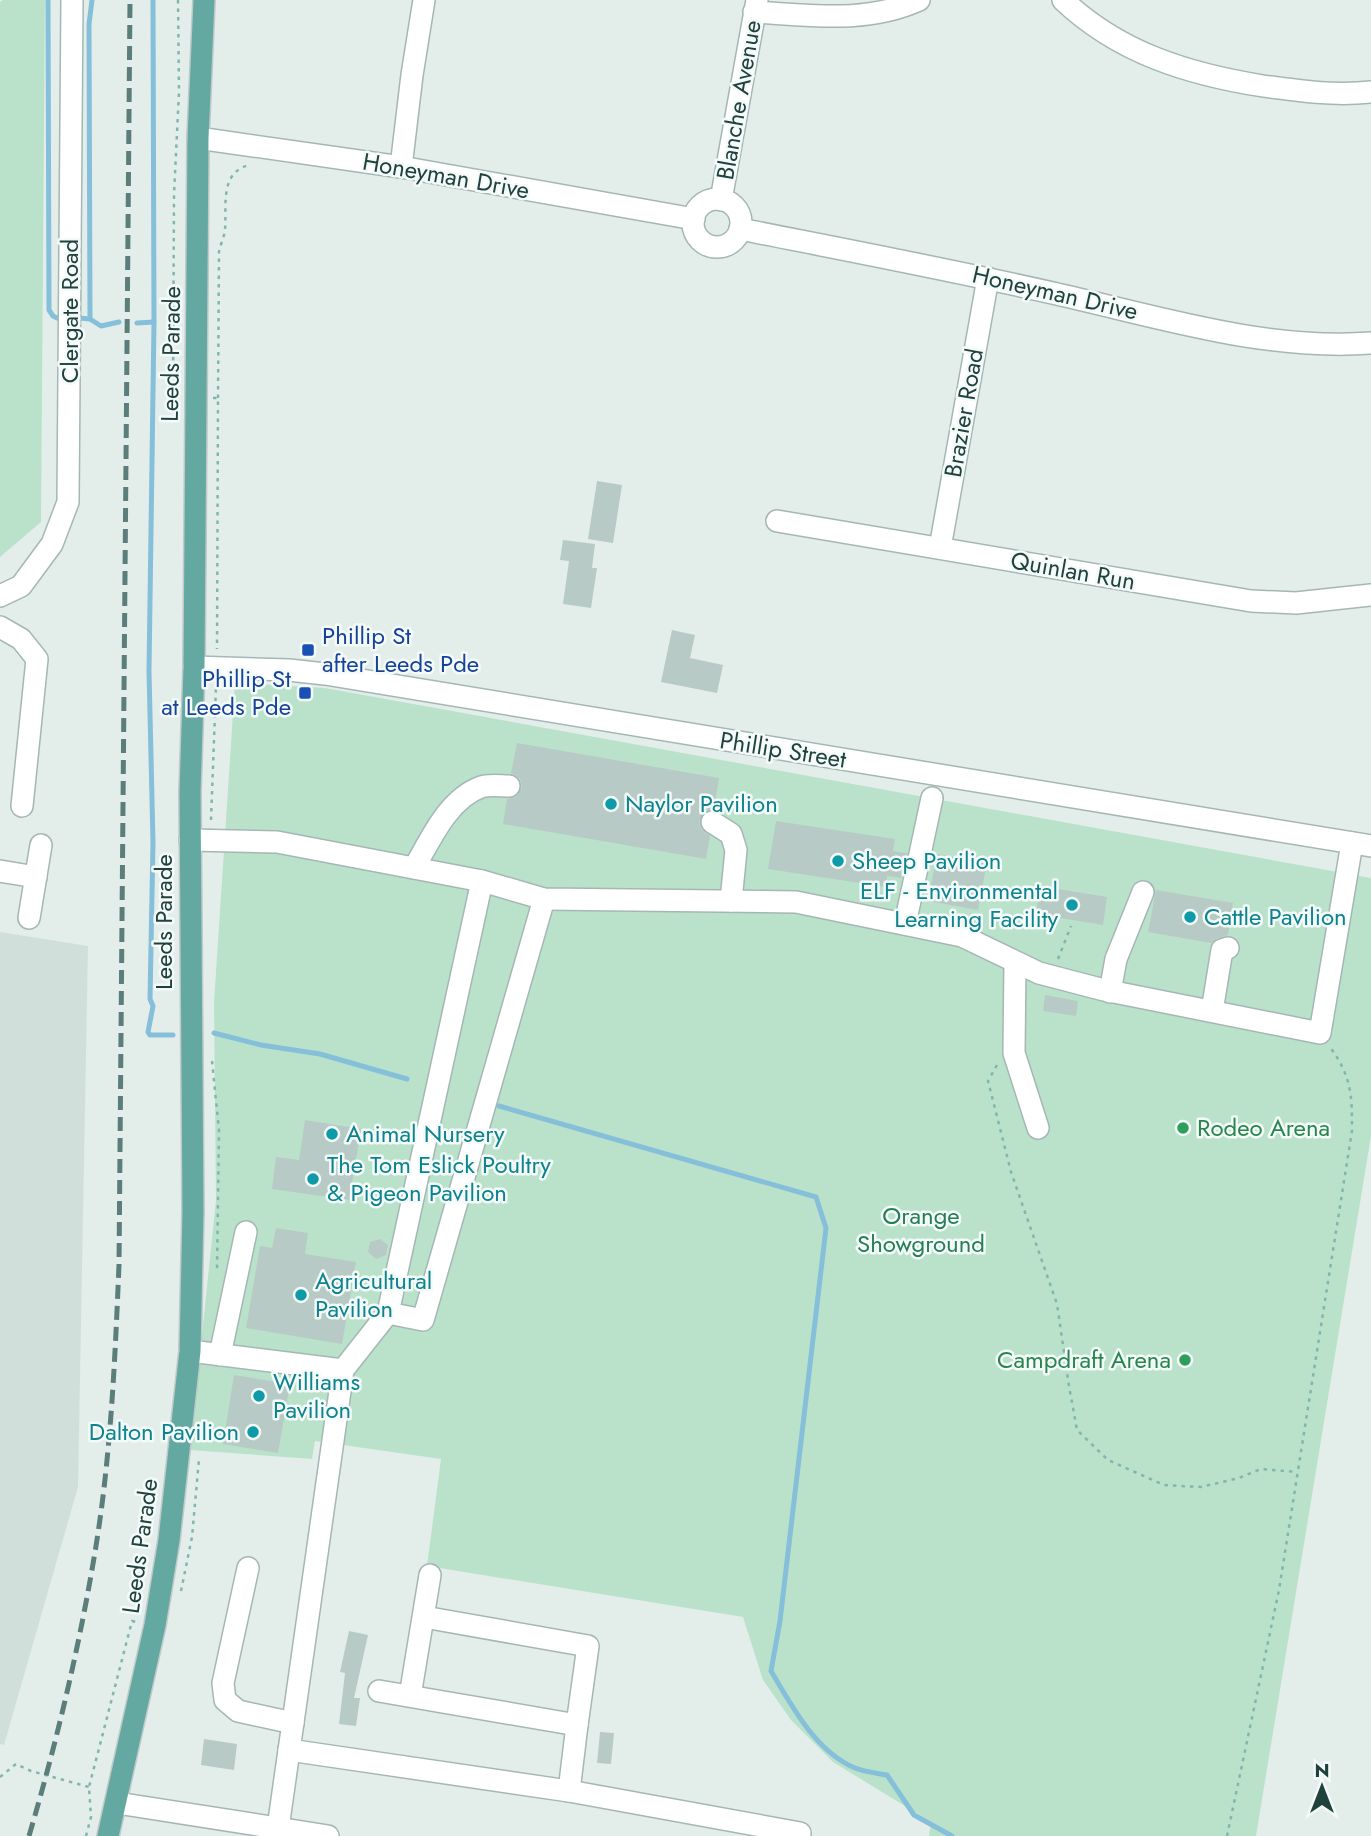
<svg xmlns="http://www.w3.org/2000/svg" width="1371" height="1836" viewBox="0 0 1371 1836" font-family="Jost,sans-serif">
<rect width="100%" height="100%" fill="#e3eeeb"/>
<path fill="#d1dfda" d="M0,932L88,946L78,1487L4,1745L0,1744Z"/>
<g fill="#bae2cb">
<path d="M3,0H45L41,522L0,557V2Z"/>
<path d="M235,683L325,688L1371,878V1136L1256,1836H929L931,1822L833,1762L791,1720L763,1680L743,1617L427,1566L441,1459L315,1441L312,1459L190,1450L216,1200L214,1002Z"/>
</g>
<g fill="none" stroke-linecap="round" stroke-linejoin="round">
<g stroke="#85bfd9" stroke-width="5">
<path d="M48,0L49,310L53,316L57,318"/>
<path d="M153,0L154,322"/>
<path d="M79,318L90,319L101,326L119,322"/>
<path d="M90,319L89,24L92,0"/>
<path d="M137,323L154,322L149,671L153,842L150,999L153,1006L148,1032L150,1035H173"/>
<path d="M214,1033L261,1045L320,1054L407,1079"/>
<path d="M499,1106L816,1197L826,1228L780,1621L771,1671C792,1706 815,1751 855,1768C865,1772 877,1773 887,1775L914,1815L952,1836"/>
</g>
</g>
<g fill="#b8cac5">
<path d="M597,481L622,485L613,543L588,539Z"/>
<path d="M563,540L595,544L592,568H597L591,608L563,604L569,561L560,560Z"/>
<path d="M672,630L695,635L690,658L723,665L717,693L661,682Z"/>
<path d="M517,743L719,778L714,809L705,811L699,821L701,829L710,836L706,859L503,824L507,799L516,797L522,787L520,779L511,773Z"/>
<path d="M776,821L895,839L893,851L907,853L901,878L887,876L886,887L768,869Z"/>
<path d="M937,854L987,862L978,910L928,901Z"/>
<path d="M1040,886L1107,897L1103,925L1036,914Z"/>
<path d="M1156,890L1233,903L1228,935L1218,938L1211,943L1148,932Z"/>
<path d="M1045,995L1078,1001L1076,1016L1043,1011Z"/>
<path d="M305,1120L361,1129L349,1200L272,1189L276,1157L299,1160Z"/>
<path d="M276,1228L308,1233L305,1254L356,1262L342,1344L246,1328L260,1246L272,1248Z"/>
<path d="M380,1239L388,1245L386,1255L376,1259L368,1252L370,1242Z"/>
<path d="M234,1375L290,1384L278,1453L223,1444Z"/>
<path d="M349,1631L368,1635L354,1698H360L356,1726L339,1724L345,1673L340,1672Z"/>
<path d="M600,1732L614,1733L611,1764L597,1763Z"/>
<path d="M204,1739L237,1744L234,1770L201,1765Z"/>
</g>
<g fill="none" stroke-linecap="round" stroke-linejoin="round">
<g stroke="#a5b7b4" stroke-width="24">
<g id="minor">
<path d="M1063,0C1119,53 1188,74 1263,86C1299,91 1335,96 1371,92"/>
<path d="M754,12C810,15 866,24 919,0"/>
<path d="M198,138L401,167L694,219"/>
<path d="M401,167L412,75L424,0"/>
<circle cx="717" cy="223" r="24"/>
<path d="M721,200L757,0"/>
<path d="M740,229C846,250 952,270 1057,294C1159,317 1266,351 1371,343"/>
<path d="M777,521L1251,601L1296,603L1371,595"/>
<path d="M940,548L988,278"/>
<path d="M0,596L21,586L52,544L68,502L72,0"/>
<path d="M0,627L21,639L37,659L22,806"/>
<path d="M194,667L289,670L325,674L1371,846"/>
<path d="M712,822L731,834L736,850L731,901"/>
<path d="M190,840L277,842L482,881L544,899L796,902L962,936L1039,973L1104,990L1320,1033L1352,843"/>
<path d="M414,868C431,839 448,799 481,787C489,784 501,786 509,786"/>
<path d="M0,871L36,877"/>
<path d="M29,918L41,845"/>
<path d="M905,924L932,798"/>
<path d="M1015,962L1014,1053L1038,1128"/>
<path d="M1110,992L1116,959L1143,892"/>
<path d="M1212,1011L1222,950L1228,948"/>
<path d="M388,1313L423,1320L544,899"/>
<path d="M190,1351L343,1370"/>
<path d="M220,1355L246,1232"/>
<path d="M248,1568L223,1683L225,1700L238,1711L293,1723"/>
<path d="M424,1617L588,1646L577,1725"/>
<path d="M379,1691L577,1725L569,1791"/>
<path d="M410,1696L430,1575"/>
<path d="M289,1750L569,1791L800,1833"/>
<path d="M117,1803L328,1836"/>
<path d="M278,1828L343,1370L388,1313L482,881"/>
</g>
</g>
<g stroke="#c1cac9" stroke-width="24">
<path id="major" d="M108,1836L155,1625L169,1540L190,1351L193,1211L190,792L194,667L198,138L204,0"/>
</g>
<g stroke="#80b6ad" stroke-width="2.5" stroke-dasharray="3.5 5" stroke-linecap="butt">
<path d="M178,0L179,92L174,194L173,397H178"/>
<path d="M213,398H218L217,649"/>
<path d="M218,398L219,252C220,245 224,238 225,230C227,206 219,173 249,165"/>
<path d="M211,820L216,687"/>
<path d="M1058,959L1071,926"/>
<path d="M212,1061L219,1130L217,1271"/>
<path d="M997,1065L988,1081L1011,1172L1057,1304L1069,1386L1077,1430L1108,1460L1164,1485L1201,1487L1239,1478L1261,1469L1297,1472"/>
<path d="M490,1158L516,1177"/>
<path d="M181,1591L192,1537L199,1459"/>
<path d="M0,1777L16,1764L31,1771L89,1787"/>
<path d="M86,1836L91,1817L89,1787L132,1621L136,1622"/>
<path d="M1227,1836L1279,1590L1352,1131C1352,1096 1352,1077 1330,1047"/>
</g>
<use href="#minor" stroke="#fff" stroke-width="21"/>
<use href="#major" stroke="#63a9a2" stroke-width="21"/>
<path stroke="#5b7e7a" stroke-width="5" stroke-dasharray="14 7" stroke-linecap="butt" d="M29,1836C57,1741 80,1644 96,1546C111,1453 115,1359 119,1265L130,0"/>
</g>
<g fill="#1a4fb4" stroke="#f4faf8" stroke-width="2.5">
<rect x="301" y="643" width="14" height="14" rx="3.5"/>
<rect x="298" y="686" width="14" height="14" rx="3.5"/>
</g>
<g fill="#0f9aa8" stroke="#f4faf8" stroke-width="2.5">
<circle cx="611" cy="804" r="7"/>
<circle cx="838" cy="861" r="7"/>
<circle cx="1072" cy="905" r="7"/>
<circle cx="1190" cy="917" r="7"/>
<circle cx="332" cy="1134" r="7"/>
<circle cx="313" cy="1179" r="7"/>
<circle cx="301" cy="1295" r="7"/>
<circle cx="259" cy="1396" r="7"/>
<circle cx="253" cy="1432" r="7"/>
</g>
<g fill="#2e9e5b" stroke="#f4faf8" stroke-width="2.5">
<circle cx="1183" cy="1128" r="7"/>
<circle cx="1185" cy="1360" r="7"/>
</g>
<g text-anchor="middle" stroke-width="5" stroke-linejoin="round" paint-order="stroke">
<g font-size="24" fill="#20423e" stroke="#f4faf8">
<text transform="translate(739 100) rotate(-80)" y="8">Blanche Avenue</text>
<text transform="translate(446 176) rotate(10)" y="8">Honeyman Drive</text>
<text transform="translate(1055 293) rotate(13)" y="8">Honeyman Drive</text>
<text transform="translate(70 311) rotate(-90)" y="8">Clergate Road</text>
<text transform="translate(171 354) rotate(-89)" y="8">Leeds Parade</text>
<text transform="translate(964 413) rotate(-80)" y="8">Brazier Road</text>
<text transform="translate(1073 571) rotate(10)" y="8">Quinlan Run</text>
<text transform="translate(783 750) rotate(9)" y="8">Phillip Street</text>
<text transform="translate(164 922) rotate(-90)" y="8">Leeds Parade</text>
<text transform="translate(140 1546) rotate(-82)" y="8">Leeds Parade</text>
</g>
<g font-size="24" fill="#164399" stroke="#f4faf8" text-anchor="start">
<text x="322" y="644">Phillip St<tspan x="322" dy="28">after Leeds Pde</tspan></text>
<text x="291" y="687" text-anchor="end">Phillip St<tspan x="291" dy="28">at Leeds Pde</tspan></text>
</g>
<g font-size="24" fill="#0d838f" stroke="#f4faf8" text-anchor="start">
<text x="625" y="812">Naylor Pavilion</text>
<text x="852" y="869">Sheep Pavilion</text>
<text x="1058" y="899" text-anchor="end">ELF - Environmental<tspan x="1058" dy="28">Learning Facility</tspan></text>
<text x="1204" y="925">Cattle Pavilion</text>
<text x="346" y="1142">Animal Nursery</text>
<text x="327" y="1173">The Tom Eslick Poultry<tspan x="327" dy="28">&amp; Pigeon Pavilion</tspan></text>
<text x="315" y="1289">Agricultural<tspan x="315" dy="28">Pavilion</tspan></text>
<text x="273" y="1390">Williams<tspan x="273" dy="28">Pavilion</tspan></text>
<text x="239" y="1440" text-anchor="end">Dalton Pavilion</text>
</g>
<g font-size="24" fill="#27864d" stroke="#f4faf8" text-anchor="start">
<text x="1197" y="1136">Rodeo Arena</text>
<text x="1171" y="1368" text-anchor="end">Campdraft Arena</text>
</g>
<g font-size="24" fill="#257e56" stroke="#f4faf8">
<text x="921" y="1224">Orange<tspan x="921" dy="28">Showground</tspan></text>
</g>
</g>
<g transform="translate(1322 1787)" stroke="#f4faf8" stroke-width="5" paint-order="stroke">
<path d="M0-5L12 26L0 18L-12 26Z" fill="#20423e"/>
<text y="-10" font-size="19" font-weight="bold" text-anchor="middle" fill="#20423e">N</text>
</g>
</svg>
